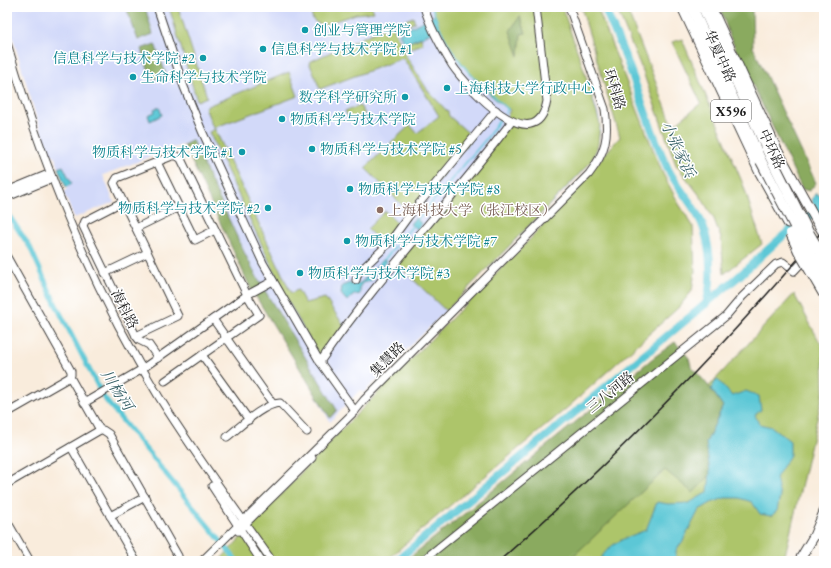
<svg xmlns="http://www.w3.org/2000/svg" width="831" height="568" viewBox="0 0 831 568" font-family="'EB Garamond','Noto Serif SC',serif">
<rect width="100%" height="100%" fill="#fff"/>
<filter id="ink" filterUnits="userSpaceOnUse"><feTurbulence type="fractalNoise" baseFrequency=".025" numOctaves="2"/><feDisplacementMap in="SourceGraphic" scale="8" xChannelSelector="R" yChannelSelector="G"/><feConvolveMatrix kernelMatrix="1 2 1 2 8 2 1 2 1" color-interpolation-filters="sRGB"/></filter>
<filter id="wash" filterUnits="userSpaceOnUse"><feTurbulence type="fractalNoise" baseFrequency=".012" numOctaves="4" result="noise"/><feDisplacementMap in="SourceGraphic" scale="16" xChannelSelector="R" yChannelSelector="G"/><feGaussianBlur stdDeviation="0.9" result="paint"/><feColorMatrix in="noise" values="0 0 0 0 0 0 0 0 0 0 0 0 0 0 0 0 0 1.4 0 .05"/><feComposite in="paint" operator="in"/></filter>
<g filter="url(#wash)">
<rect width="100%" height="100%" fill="#f9ecdc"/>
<path fill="#d2d9f9" d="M7,7H562L597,108L600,118L601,130L599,142L596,153L586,169L446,311L363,393L360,390L330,422L311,387L250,287L184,145L170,149L103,175L114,202L74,218L64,193L67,189L66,187L54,155L49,154L35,113L7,18Z"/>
<g fill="#adc56b" stroke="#647044">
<path d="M169,7H178L207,97L197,101Z"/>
<path d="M309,7H372L374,12L356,14L323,25L317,23L313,20Z"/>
<path d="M432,7H562L584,70L600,124L598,145L591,162L446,311L396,263L512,121L506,118L510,110C504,107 498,101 493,97C465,72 443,43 432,7Z"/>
<path d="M581,7H597L662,172L679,204L693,226L695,271L692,291L678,308L567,408L422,529L386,561H219L339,432L533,236L620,137Z"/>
<path d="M616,7H626L673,126L701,103L672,42L682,39L743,184L762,244L724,274L721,238L714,219L701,197L676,165L643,72Z"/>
<path d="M413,17L415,22L398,30L396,24Z"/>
<path d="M392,24L406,56L429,92L448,112L449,116L473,137L411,214L365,168L410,125L417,133L439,116L403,58L320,89L309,62Z"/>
<path d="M421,38L423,44L406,50L404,44Z"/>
<path d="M289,72L298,96L213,128L205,107Z"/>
<path d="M360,106L365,114L352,123L345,111Z"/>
<path d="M215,129L291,293L298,290L305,303L325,298L345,327L320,358L288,301L209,132Z"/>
<path d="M385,211L398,224L380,242L367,229Z"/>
<path d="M794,294L823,348L824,389L785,555L780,561H537L679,419Z"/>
</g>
<g fill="#8aaa5f" stroke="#53633e">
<path d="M126,7H145L153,34L138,40Z"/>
<path d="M720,7H752L753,47L816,183L809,191L802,189L729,35Z"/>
<path d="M520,16L526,33L521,34L519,56L510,31Z"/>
<path d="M155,44L166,74L152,80L141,49Z"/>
<path d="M192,140L245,254L258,279L337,410L330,418L250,287L184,145Z"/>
<path d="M675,342L689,358L691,366L707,384L723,406L706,443L717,468L693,493L665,470L568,561H405L464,514L653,358Z"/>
</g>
<g fill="#5cc7d6" stroke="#3c7279">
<path d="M435,15L441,29L404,44L399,33Z"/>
<path d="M159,107L162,115L150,121L148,115L155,112L154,109Z"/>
<path d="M63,166L72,184L66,187L58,168Z"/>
<path d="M816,193C825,198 824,203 824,212L819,214L811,200Z"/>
<path d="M415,218L422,224L417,229L410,224Z"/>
<path d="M382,260H384L387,262L378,268L376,274L372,278V280L363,283L360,286V294L354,295L347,301L341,294L342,286L350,283L353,285L360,283L364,280L370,272Z"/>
<path d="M717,379L732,396L746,391L759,396L761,410L755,415L759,424L772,427L790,441V455L776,478L780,496L777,511L771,516L760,514L752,502L739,498H725L711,503L699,510L683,541L676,550V561H599C611,541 626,538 646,530L657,502L668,504L689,503L708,492L710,472L706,443L723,406L711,389Z"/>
</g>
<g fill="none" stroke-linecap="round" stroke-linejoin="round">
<g stroke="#5cc7d6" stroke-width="1.5">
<path d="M432,7C447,54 472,78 508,109L505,113"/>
<path d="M416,221L486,139L501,118"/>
<path d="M384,260L414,224"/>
</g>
<path stroke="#5cc7d6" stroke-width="5" d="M7,213L30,247L55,303L104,398L237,561"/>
<g stroke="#5cc7d6" stroke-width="8">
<path d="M604,7C613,28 622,48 630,69C642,102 653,137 668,169C679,191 698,208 705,232C711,256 713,280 706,304"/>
<path d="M396,561L738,277C762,256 796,220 824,208"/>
</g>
</g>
</g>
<g filter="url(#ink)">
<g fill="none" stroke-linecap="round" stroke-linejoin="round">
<g stroke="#3d3b39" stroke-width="9">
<g id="minor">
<path d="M157,7L184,87L202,131L263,263L320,362L355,411"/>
<path d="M424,7C430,27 441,47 452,65C467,87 536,162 547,101L536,7"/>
<path d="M7,43C43,167 91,286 159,397C194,453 234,507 272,561"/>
<path d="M157,162L195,240L215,230"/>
<path d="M7,191L46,175L51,176"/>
<path d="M7,197L48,180L51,176"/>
<path d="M122,202L85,221L83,226L136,336L139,340L149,345L158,358"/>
<path d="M136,228L179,207"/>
<path d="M7,257L71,371V375L70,377L7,413"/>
<path d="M105,273L147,253"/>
<path d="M356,280L358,273L383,249L392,239L408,217L496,110"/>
<path d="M213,319L273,404"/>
<path d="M136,336L178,316L114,183L117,178L172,156H177L181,159L247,295L259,315L165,381"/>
<path d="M202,355L249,420"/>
<path d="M320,362C378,277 450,203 512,121"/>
<path d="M70,377L100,430"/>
<path d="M84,403L139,371L247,295L273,281"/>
<path d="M227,437C241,426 263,404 280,403L307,432"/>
<path d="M71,447L136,561"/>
<path d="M7,484L100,430H103L109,434L178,556L179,561"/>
<path d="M212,486L261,561"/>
<path d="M110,516L145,497"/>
<path d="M7,521L30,561"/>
<path d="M238,531L312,458"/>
<path d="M202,561L355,411L364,400L589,174C606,152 609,136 605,109L569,7"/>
<path d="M422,561L726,316L742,297L776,264L783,262L794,271L806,258"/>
</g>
</g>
<g stroke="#3d3b39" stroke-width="11">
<g id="major">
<path d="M682,7L759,171L788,223"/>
<path d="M711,7L778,152L824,234"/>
<path d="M799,561L814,536L824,512"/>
</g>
</g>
<g stroke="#3d3b39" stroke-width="12">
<g id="highway">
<path d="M692,7L761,161"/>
<path d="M703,7L770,156"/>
</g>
</g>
<use href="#minor" stroke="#fff" stroke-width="7"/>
<use href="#major" stroke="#fff" stroke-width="9"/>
<use href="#highway" stroke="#fff" stroke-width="10"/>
<path stroke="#1c1c1c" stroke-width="1.5" d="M499,561C616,459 723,347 824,229"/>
<g stroke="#3d3b39" stroke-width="12" stroke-linecap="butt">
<g id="highway-bridge">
<path d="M770,156L808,232L824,259"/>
<path d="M761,161L802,240L824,277"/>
<path d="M791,233L799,251L824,294"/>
</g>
</g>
<use href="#highway-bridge" stroke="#fff" stroke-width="10"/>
</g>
</g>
<g fill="#0f9aa8" stroke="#fff" stroke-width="1.5">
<circle cx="305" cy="30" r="4"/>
<circle cx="263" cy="49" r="4"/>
<circle cx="203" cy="58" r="4"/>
<circle cx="133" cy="77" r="4"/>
<circle cx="447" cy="88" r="4"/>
<circle cx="405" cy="97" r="4"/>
<circle cx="282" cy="119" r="4"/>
<circle cx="312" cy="149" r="4"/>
<circle cx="242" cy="152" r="4"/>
<circle cx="350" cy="189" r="4"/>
<circle cx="268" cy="208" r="4"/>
<circle cx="347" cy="241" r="4"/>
<circle cx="300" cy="273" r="4"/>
</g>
<circle fill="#8d6e63" stroke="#fff" stroke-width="1.5" cx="380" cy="210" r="4"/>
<g text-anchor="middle" stroke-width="3" stroke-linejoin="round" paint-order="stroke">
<rect fill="#fff" stroke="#606060" stroke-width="1" x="711" y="100" width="40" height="22" rx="3"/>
<g font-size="13" font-weight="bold" fill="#1c1c1c">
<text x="731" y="116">X596</text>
</g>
<g font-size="14" fill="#0d838f" stroke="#fff" text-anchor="start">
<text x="313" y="35">创业与管理学院</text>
<text x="271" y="54">信息科学与技术学院 #1</text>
<text x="195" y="63" text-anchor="end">信息科学与技术学院 #2</text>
<text x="141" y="82">生命科学与技术学院</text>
<text x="455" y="93">上海科技大学行政中心</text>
<text x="397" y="102" text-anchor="end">数学科学研究所</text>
<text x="290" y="124">物质科学与技术学院</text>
<text x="320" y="154">物质科学与技术学院 #5</text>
<text x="234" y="157" text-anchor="end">物质科学与技术学院 #1</text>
<text x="358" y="194">物质科学与技术学院 #8</text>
<text x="260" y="213" text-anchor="end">物质科学与技术学院 #2</text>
<text x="355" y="246">物质科学与技术学院 #7</text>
<text x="308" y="278">物质科学与技术学院 #3</text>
</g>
<g font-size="14" fill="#1c1c1c" stroke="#fff">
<text transform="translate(720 56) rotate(65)" y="5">华夏中路</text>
<text transform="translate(615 89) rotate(73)" y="5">环科路</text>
<text transform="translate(772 149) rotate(65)" y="5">中环路</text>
<text transform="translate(125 309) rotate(63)" y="5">海科路</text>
<text transform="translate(387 359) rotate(-45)" y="5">集慧路</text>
<text transform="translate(610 392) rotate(-39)" y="5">三八河路</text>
</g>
<g font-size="14" fill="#785e54" stroke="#fff" text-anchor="start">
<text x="388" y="215">上海科技大学（张江校区）</text>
</g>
<g font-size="15" font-style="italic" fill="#366066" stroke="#fff">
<text transform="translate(678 149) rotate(65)" y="5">小张家浜</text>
<text transform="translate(117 390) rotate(57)" y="5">川杨河</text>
</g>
</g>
<rect width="831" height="568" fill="none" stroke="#fff" stroke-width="24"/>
</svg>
